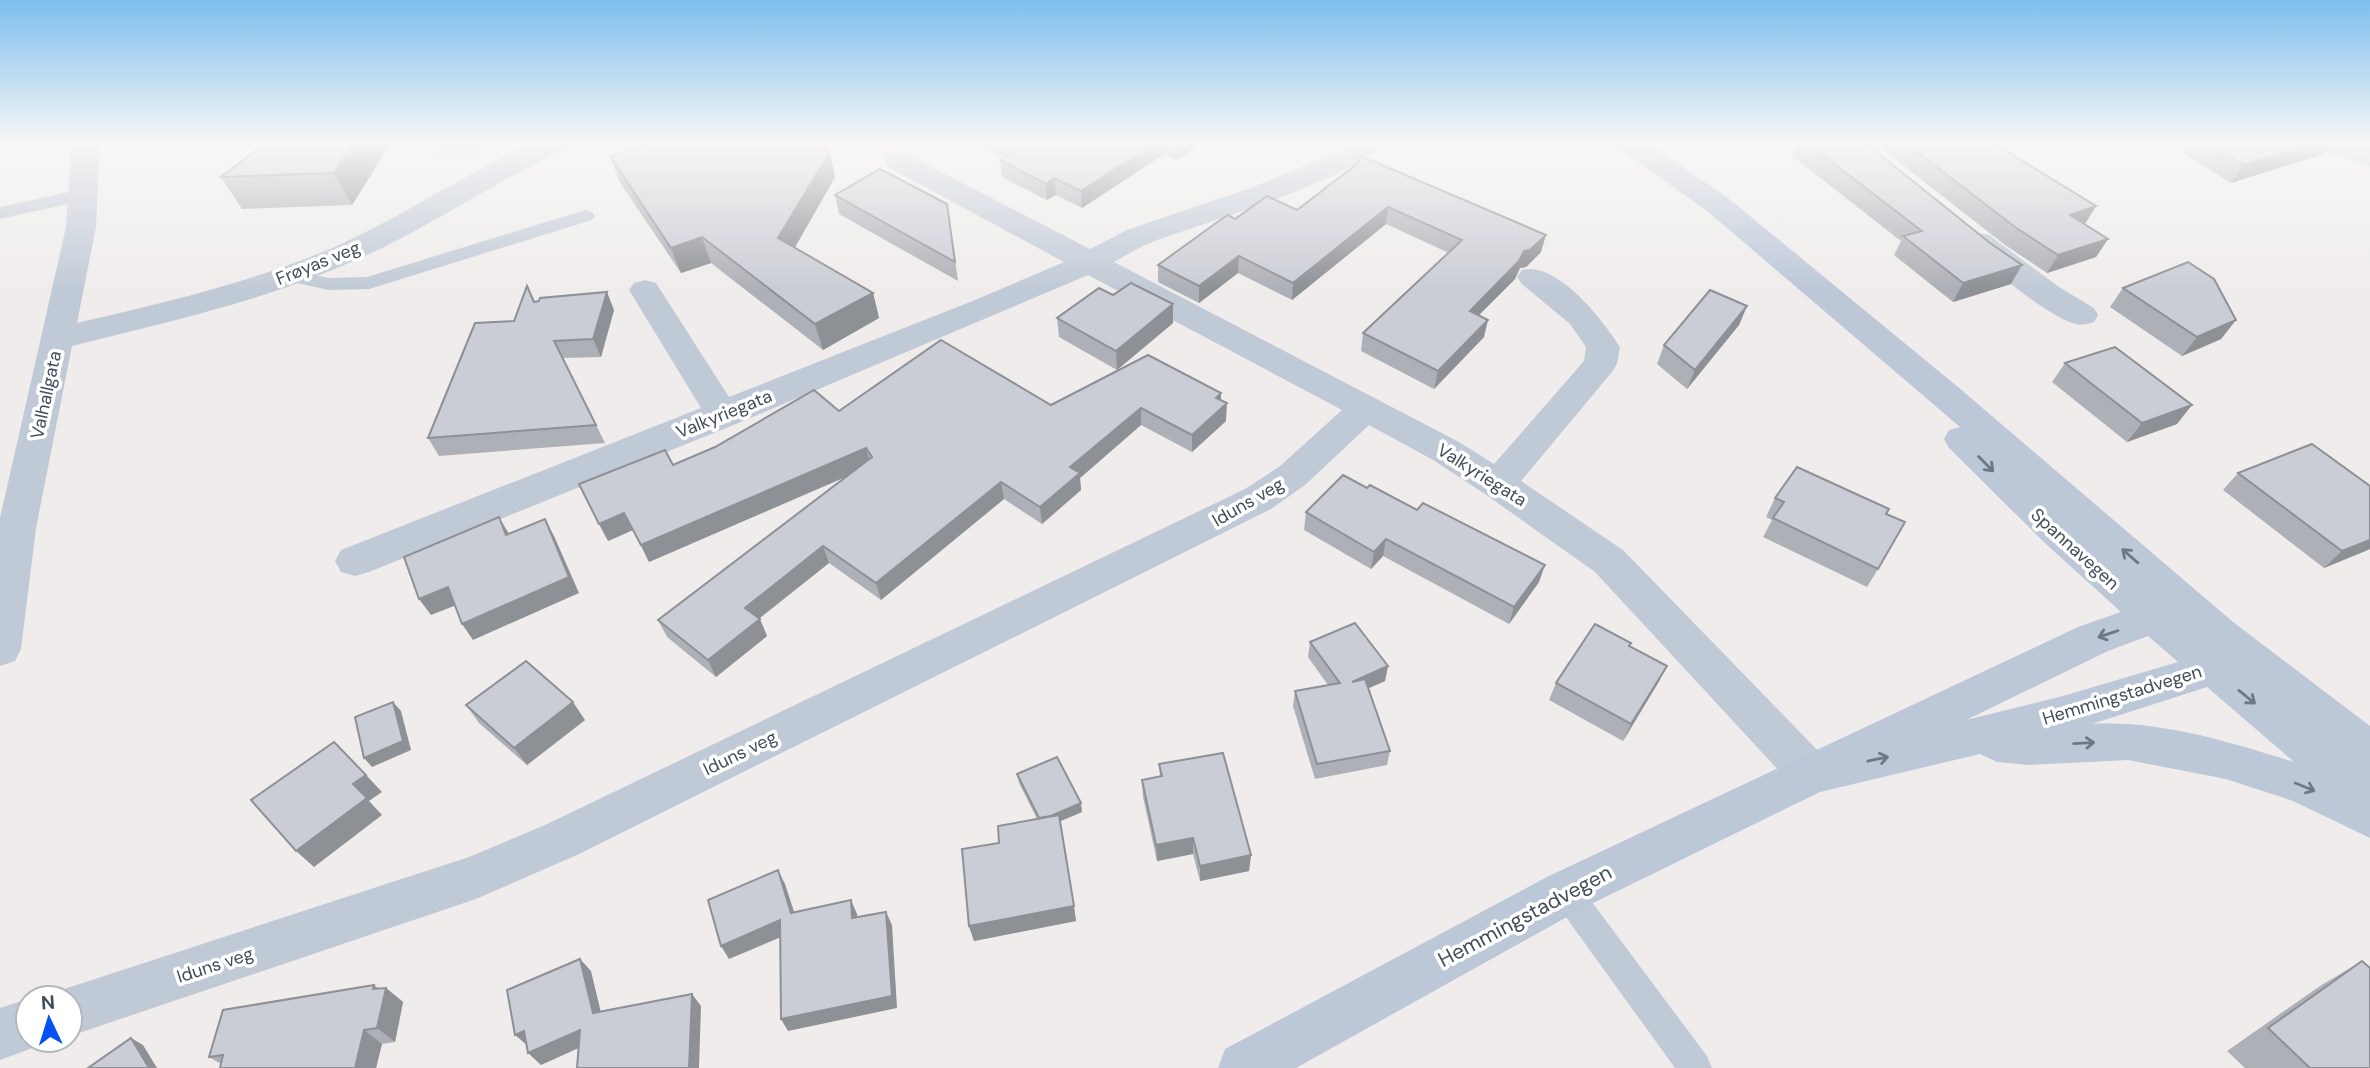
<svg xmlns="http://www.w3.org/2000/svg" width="2370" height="1068" viewBox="0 0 2370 1068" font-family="'DM Sans',sans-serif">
<rect width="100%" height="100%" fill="#f0ecec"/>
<path fill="#b3f4d3" d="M441,141H492L471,158L430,159Z"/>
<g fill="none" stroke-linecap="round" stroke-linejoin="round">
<g fill="#c0cad6" fill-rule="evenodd">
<path d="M83,189L90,191L92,195L90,199L0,219V207Z"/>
<path d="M585,210L592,212L595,216L592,220L369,289L329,290L283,280L280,276L283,272L290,270L329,278L367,277Z"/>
<path d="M1566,878L1577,882L1707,1056L1712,1068H1675L1555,902L1551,892L1555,882Z"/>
</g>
<g fill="#c0cad6" fill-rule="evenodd">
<path d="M72,141H100L96,227L77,323C165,302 255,282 339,245C402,216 461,177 523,147L537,141H575L571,147C497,179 432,227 358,259C267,300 169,322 72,346L36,528L21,649L15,661L0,666V518L66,227Z"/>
<path d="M1355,141H1387C1362,177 1200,224 1152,242C1139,247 1127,255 1114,262L1459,442L1494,464L1584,361L1586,347L1570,324L1522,284L1517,277L1522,270C1557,261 1603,320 1620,347L1617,364L1612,372L1521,481L1623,550L1827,760L1833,774L1827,788L1811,794L1795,788L1595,572L1485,494L1433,460L1369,425L1305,485L1271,509L577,855L476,899L70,1036V998H50L52,993L469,857L545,825L1245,489L1279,467L1342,410L1088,275L736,424L369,572L355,576L341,572L335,561L341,550L701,408L629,290L634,283L645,280L656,283L729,397L975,300L1064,262L888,167L884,161L888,155L898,152L908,155L1090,249L1127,230L1256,186L1345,149Z"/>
<path d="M2308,141H2349L2370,148V167L2312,147Z"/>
<path d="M1978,233L1989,235L2059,287L2094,308L2098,315L2094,322C2085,325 2080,326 2072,323C2039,310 1996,271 1967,249L1963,242L1967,235Z"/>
<path d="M28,999V1040H47L46,1043L0,1060V1008Z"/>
</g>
<path fill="#bcc7d8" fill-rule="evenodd" d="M1612,141H1645L1728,198L1958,387L2233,622L2370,726V838L2293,801L2226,779L2128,760L2029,765L1997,762L1980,754L1820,792L1583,908L1296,1068H1218L1225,1049L1549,876L2078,627L2121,612L2046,544L1949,448L1944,439L1949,430L1960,427L1706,210L1616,147ZM2148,636L2178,662L2063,696L1966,720L2108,651ZM2207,687L2294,762C2229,742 2161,720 2092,724Z"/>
</g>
<g fill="#aeb0b7">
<path d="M268,141H392L352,205L242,209L221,177Z"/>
<path d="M969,141H1204L1176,160L1164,154L1082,208L1056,195L1047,200L1002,177L1000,160L1004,158Z"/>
<path d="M1798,141H1863L2011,284L1953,302L1894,255L1901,241L1792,156Z"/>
<path d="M1872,141H1990L2096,206L2084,224L2108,239L2096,257L2047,273L2005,245Z"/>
<path d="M2189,141H2332L2323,154L2231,183L2182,152Z"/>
<path d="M610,156L835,177L795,247L873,293L879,318L823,350L711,263L681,273L619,181Z"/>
<path d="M1358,163L1541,252L1526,267L1520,268L1515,279L1479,315L1484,337L1434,389L1361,351L1363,333L1449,253L1386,224L1292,300L1238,273L1199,303L1158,282V265L1235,219L1297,210Z"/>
<path d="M835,195L950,223L958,281L839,214Z"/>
<path d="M2123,288L2236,320L2221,339L2182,356L2110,307Z"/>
<path d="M1113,295L1173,323L1117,370L1059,337L1057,318Z"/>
<path d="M534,302L614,310L601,357L563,358L605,443L439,456L428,438L514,321Z"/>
<path d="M1747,306L1739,325L1687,389L1657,364L1664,345Z"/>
<path d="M2065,363L2177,424L2127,442L2052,382Z"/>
<path d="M1221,401L1226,421L1192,452L1141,425L1080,478L1081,490L1042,524L1004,499L881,600L829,563L759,619L767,636L716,677L667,637L658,620L847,476L649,562L633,530L608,541L673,465L839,411Z"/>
<path d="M2238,473L2370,486V549L2324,568L2223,490Z"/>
<path d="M1367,488L1417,510L1539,582L1509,624L1383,556L1371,569L1304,530L1306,512Z"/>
<path d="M1775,498L1886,514L1878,569L1867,587L1763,537L1772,520L1766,517Z"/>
<path d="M1310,642L1388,666L1385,681L1368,688L1390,751L1387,765L1315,779L1293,706L1295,691L1328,685L1308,657Z"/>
<path d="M1631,643L1630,646L1667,666L1658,683L1623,741L1549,700L1556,683Z"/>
<path d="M466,705L585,720L527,765L479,723Z"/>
<path d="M1159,764L1251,855L1249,871L1200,881L1193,854L1157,861L1143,797L1142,780L1160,777Z"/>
<path d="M1017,774L1082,812L1060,821L1076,921L974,941L969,926L1037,819L1019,783Z"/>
<path d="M2362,961L2370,1068H2245L2227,1051L2320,986Z"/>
<path d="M386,988L403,1002L395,1042L382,1044L376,1068H220L221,1064L209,1057L378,989Z"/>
</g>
<g fill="#8d9095">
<path d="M355,141H392L352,205L334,173Z"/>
<path d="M1159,141H1164V154L1082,208L1081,191Z"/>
<path d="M1179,141H1204L1176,160V143Z"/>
<path d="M2321,141H2332L2323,154L2231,183L2244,165Z"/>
<path d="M830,152L835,177L786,263L778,238Z"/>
<path d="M1054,178L1056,195L1047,200L1046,184Z"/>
<path d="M2096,206L2085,224L2059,233L2070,215Z"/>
<path d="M1388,207L1386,224L1292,300L1293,283Z"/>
<path d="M1546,235L1541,252L1526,267L1520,268L1515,279L1466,328L1470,311L1524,251Z"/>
<path d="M702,237L711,263L681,273L671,248Z"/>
<path d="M2108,239L2096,257L2047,273L2058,255Z"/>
<path d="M1239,256L1238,273L1199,303V286Z"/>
<path d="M2022,265L2011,284L1953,302L1963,283Z"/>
<path d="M607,292L614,310L601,357L593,339Z"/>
<path d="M873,293L879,318L823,350L815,324Z"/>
<path d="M1173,304V323L1117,370L1116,351Z"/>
<path d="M1747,306L1739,325L1687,389L1695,370Z"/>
<path d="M1488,320L1484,337L1434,389L1438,371Z"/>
<path d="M2236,320L2221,339L2182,356L2197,337Z"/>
<path d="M1221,393V409L1227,403L1226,421L1192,452V435L1216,398Z"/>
<path d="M2192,405L2177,424L2127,442L2142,423Z"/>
<path d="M1141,408V425L1080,478L1081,490L1042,524L1040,507L1070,467Z"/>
<path d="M866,448L871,466L649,562L641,545Z"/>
<path d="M1001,482L1004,499L881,600L876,583Z"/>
<path d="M624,513L633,530L608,541L599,524Z"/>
<path d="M499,517L509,534L506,535Z"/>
<path d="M545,519L554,536L579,593L473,640L462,624Z"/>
<path d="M1386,539L1383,556L1371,569L1374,552Z"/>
<path d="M2370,540V549L2324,568L2342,551Z"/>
<path d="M823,546L829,563L752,624L745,608Z"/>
<path d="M1545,565L1539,582L1509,624L1514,607Z"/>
<path d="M448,587L459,604L431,615L419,599Z"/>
<path d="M760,619L767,636L716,677L708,660Z"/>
<path d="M1388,666L1385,681L1349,697L1352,682Z"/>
<path d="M1667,666L1658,683L1623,741L1631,724Z"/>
<path d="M393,702L401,711L411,750L372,767L364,758Z"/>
<path d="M573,702L585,720L527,765L514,748Z"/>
<path d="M366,775L382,792L369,801L382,815L314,867L296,851L353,784Z"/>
<path d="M1081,803L1082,812L1042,829L1041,821Z"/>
<path d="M1193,838V854L1157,861L1156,845Z"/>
<path d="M1251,855L1249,871L1200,881V866Z"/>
<path d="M778,870L785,884L799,927L791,913Z"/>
<path d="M851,900L857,914L858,932L852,918Z"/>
<path d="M1074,906L1076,921L974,941L969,926Z"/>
<path d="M886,912L892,925L897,1008L788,1031L781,1019Z"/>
<path d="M780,920L788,934L729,959L721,946Z"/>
<path d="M580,959L591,971L604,1025L593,1013Z"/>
<path d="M374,985L385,994L386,988L403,1002L395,1042L377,1028L373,989Z"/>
<path d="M692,994L701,1006L699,1068H689Z"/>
<path d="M364,1030L382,1044L376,1068H355Z"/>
<path d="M580,1030L592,1042L541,1065L528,1053Z"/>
<path d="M524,1031L528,1046L515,1035Z"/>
<path d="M131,1038L143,1045L157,1068H149Z"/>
</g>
<g fill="#cacdd5" stroke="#8d9095" stroke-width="2">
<path d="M268,141H355L334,173L221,177Z"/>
<path d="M658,141H820L830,152L778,238L873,293L815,324L702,237L671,248L610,156Z"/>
<path d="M1000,141H1159L1081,191L1054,178L1046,184L1000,160L1018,150Z"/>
<path d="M1804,141H1863L1990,243L2022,265L1963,283L1903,236L1922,231Z"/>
<path d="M1903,141H1990L2096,206L2070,215L2108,239L2058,255L2015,227Z"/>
<path d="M2204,141H2321L2244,165Z"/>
<path d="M1361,156L1546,235L1530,250L1524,251L1519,261L1470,311L1488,320L1438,371L1363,333L1462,240L1388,207L1293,283L1239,256L1199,286L1158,265L1216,223L1228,215L1235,219L1267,196L1297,210L1358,163Z"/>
<path d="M880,169L947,204L955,262L835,195Z"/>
<path d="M2188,262L2214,279L2236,320L2197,337L2123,288Z"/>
<path d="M1131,283L1173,304L1116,351L1057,318L1099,288L1113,295Z"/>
<path d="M527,286L534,302L539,301L540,298L607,292L593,339L554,341L596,425L428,438L475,323L514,321Z"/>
<path d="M1710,290L1747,306L1695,370L1664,345Z"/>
<path d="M941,340L1051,405L1148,355L1221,393L1216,398L1227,403L1192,435L1141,408L1070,467L1080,473L1040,507L1001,482L876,583L823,546L745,608L760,619L708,660L658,620L872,457L866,448L641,545L624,513L599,524L579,484L665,450L673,465L715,447L814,390L839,411Z"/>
<path d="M2115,347L2192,405L2142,423L2065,363Z"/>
<path d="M2312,444L2370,486V540L2342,551L2238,473Z"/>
<path d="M1797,467L1889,509L1886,514L1905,522L1878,569L1773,518L1784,502L1775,498Z"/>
<path d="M1343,475L1367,488L1370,485L1417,510L1423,503L1545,565L1514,607L1386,539L1374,552L1306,512Z"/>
<path d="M499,517L506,535L545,519L569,577L462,624L448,587L419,599L404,557Z"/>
<path d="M1355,623L1388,666L1352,682L1365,679L1390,751L1317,764L1295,691L1340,683L1310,642Z"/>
<path d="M1595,624L1631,643L1629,646L1667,666L1631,724L1556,683Z"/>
<path d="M526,661L573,702L514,748L466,705Z"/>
<path d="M393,702L403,741L364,758L355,717Z"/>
<path d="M334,742L366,775L353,784L367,798L296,851L251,800Z"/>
<path d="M1223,753L1251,855L1200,866L1193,838L1156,845L1142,780L1162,776L1159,764Z"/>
<path d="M1057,757L1081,803L1051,816L1039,818L1017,774Z"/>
<path d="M1059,815L1074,906L969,926L962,849L999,843L998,826Z"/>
<path d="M778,870L791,913L851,900L852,918L886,912L892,996L781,1019L780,920L721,946L708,900Z"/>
<path d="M580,959L593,1013L692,994L689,1068H577L580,1030L528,1053L524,1031L515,1035L507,990Z"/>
<path d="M2362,961L2370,968V1068H2310L2268,1028Z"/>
<path d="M374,985L373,989L386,988L377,1028L364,1030L355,1068H220L223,1055L209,1057L223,1010Z"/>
<path d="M131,1038L149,1068H88Z"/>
</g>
<defs><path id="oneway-shaft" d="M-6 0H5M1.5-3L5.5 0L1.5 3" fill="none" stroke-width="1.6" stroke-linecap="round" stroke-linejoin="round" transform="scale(1.75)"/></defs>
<g stroke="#6d7887">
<use href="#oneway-shaft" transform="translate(1986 464) rotate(45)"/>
<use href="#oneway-shaft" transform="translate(2130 556) rotate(-139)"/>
<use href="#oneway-shaft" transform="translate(2108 634) rotate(161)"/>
<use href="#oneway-shaft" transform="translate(2247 697) rotate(39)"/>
<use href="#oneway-shaft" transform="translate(2084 743) rotate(-3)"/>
<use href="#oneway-shaft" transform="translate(1878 759) rotate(-12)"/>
<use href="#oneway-shaft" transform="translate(2305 787) rotate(22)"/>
</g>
<linearGradient id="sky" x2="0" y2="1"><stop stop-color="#7cbfee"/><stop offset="0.49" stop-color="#f8f6f6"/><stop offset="1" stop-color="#f8f6f6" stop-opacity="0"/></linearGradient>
<rect width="2370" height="290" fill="url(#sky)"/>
<g text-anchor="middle" stroke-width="7" stroke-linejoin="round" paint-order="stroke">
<g font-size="18" fill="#424d5c" stroke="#fff">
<text transform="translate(318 263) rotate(-22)" y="6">Frøyas veg</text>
<text transform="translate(46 395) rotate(-78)" y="6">Valhallgata</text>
<text transform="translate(724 414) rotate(-22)" y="6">Valkyriegata</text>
<text transform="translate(1482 475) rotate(32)" y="6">Valkyriegata</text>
<text transform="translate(1248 502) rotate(-30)" y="6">Iduns veg</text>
<text transform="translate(2075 549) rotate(42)" y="6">Spannavegen</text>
<text transform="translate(2122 695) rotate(-17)" y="6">Hemmingstadvegen</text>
<text transform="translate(740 753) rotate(-26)" y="6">Iduns veg</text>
<text transform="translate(215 965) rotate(-18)" y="6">Iduns veg</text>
</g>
<g font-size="21" fill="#424d5c" stroke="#fff">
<text transform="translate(1525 916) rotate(-28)" y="7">Hemmingstadvegen</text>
</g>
</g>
<g transform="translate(49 1019) rotate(356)"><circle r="33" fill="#ffffff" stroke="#b3b8be" stroke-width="2"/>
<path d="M0-5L12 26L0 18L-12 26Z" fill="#0353f3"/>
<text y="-10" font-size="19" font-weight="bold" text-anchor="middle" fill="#424d5c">N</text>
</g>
</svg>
